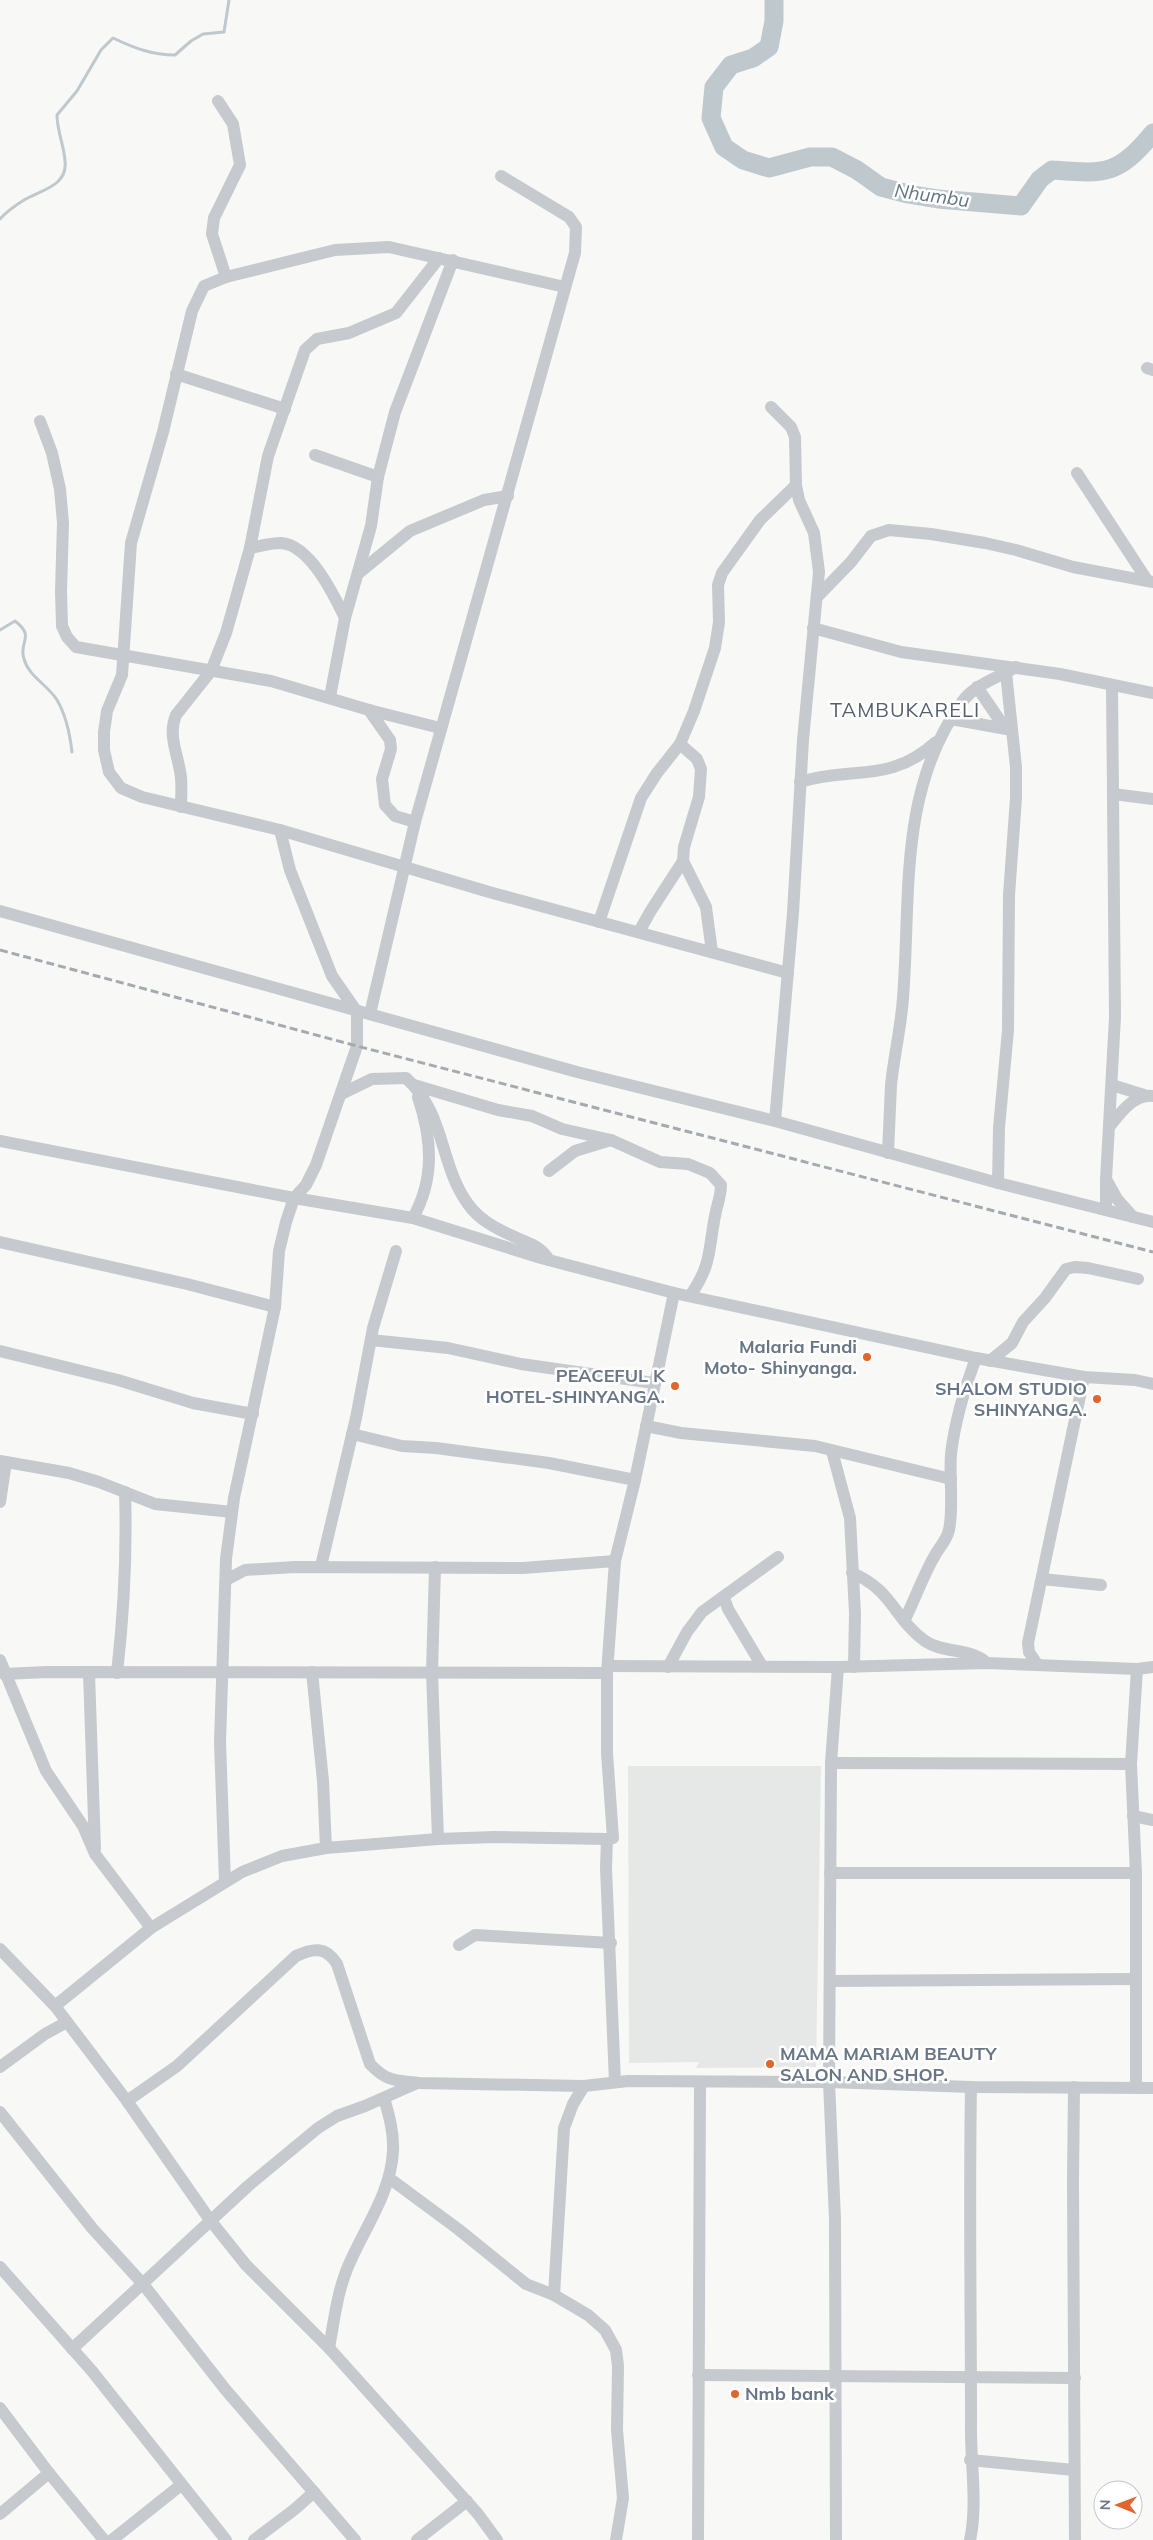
<svg xmlns="http://www.w3.org/2000/svg" width="1153" height="2540" viewBox="0 0 1153 2540" font-family="Mulish,sans-serif">
<rect width="100%" height="100%" fill="#f8f8f6"/>
<path fill="#e6e7e7" d="M628,1766H821L816,2067L696,2068L699,2062L629,2063Z"/>
<g fill="none" stroke-linecap="round" stroke-linejoin="round">
<g stroke="#bfc8cd" stroke-width="3">
<path d="M0,219C7,211 16,205 24,200C41,190 68,186 65,161C64,145 57,131 57,115L77,91L101,50L113,38C134,48 152,55 175,55L191,41L203,34L224,32L229,0"/>
<path d="M0,630L15,621C36,637 18,642 24,659C29,677 48,685 57,700C66,715 70,735 72,752"/>
</g>
<path stroke="#bfc8cd" stroke-width="19" d="M774,0V21L769,47L753,58L731,65L714,87L711,118L724,147L743,160L769,168L810,157H832L857,170L881,187L908,194L938,199L1021,206L1040,179L1052,170C1106,174 1117,176 1153,133"/>
<g stroke="#c6c9cd" stroke-width="12">
<path d="M218,101L233,124L240,165L214,218L212,234L226,277"/>
<path d="M565,287L389,247L335,250L226,277L204,286L192,311L163,432L131,543L122,675L107,711L104,732V750L109,772L121,788L142,797L280,830L489,892L788,973"/>
<path d="M1147,368L1153,370"/>
<path d="M176,374L285,409"/>
<path d="M771,407L791,427L795,437L796,485L799,500L814,533L819,572L803,740L793,913L775,1121"/>
<path d="M40,421L52,453L60,489L63,523L61,591L62,626L67,637L76,647L271,681L369,710L440,728"/>
<path d="M315,455L378,477"/>
<path d="M1077,473L1147,580"/>
<path d="M250,548C260,546 271,543 281,543C310,545 334,595 345,618"/>
<path d="M360,572L410,531L484,500L508,496"/>
<path d="M818,596L851,562L871,536L889,530L931,534L985,543L1016,550L1073,567L1153,582"/>
<path d="M813,628L901,652L1060,674L1153,693"/>
<path d="M977,687L1005,728"/>
<path d="M330,697L345,618L371,526L378,477L395,412L453,260"/>
<path d="M369,710L390,740L391,749L382,779L385,805L395,816L415,822"/>
<path d="M951,719L1012,730"/>
<path d="M680,744L697,759L701,769L699,797L684,847L683,861L706,907L712,952"/>
<path d="M800,782C852,766 890,784 936,742"/>
<path d="M1113,794L1153,799"/>
<path d="M181,807C181,797 182,787 181,778C179,756 167,736 176,715L211,671L226,633L250,548L268,456L305,350L317,339L349,333L396,313L439,258"/>
<path d="M0,911L577,1072L775,1121L998,1183L1153,1222"/>
<path d="M599,922L641,798L657,773L680,744L694,711L715,648L719,622L718,585L722,573L760,520L796,485"/>
<path d="M639,932L650,912L683,861"/>
<path d="M370,1014L415,822L575,253L576,227L569,217L501,176"/>
<path d="M414,1085L498,1110L532,1116L562,1129L611,1140L660,1162L688,1164L710,1173L721,1185C721,1196 717,1205 715,1216C708,1252 712,1264 690,1296"/>
<path d="M1112,1085L1144,1095"/>
<path d="M341,1094L372,1079L406,1078C446,1114 439,1164 468,1204C479,1220 497,1229 515,1237C529,1244 540,1245 549,1260"/>
<path d="M1110,1126C1121,1112 1134,1094 1153,1096"/>
<path d="M0,1141L294,1198L413,1218L541,1258L674,1293L976,1358L1084,1377L1135,1380L1153,1384"/>
<path d="M888,1153C889,1130 890,1108 891,1085C894,1056 901,1027 903,998C911,896 898,790 962,702C975,684 998,678 1016,667"/>
<path d="M549,1171L575,1151L611,1140"/>
<path d="M1107,1181L1117,1199L1133,1217"/>
<path d="M998,1183L999,1128L1008,1030L1009,895L1016,798V767L1006,673"/>
<path d="M1106,1210V1179L1115,1017L1112,685"/>
<path d="M413,1218C435,1178 432,1139 418,1097"/>
<path d="M0,1242L187,1284L275,1307"/>
<path d="M371,1340L448,1348L521,1364L654,1383"/>
<path d="M0,1351L118,1380L193,1403L253,1414"/>
<path d="M990,1361L1012,1343L1023,1322L1045,1298L1066,1269L1075,1267L1088,1268L1138,1279"/>
<path d="M646,1426L681,1433L815,1446L951,1479"/>
<path d="M352,1434L402,1446L436,1448L549,1463L635,1480"/>
<path d="M832,1451L850,1518L855,1613L854,1667"/>
<path d="M0,1461L69,1473L99,1482L155,1504L232,1512"/>
<path d="M0,1502L6,1462"/>
<path d="M321,1566L356,1418L373,1328L396,1251"/>
<path d="M435,1567L432,1672L438,1839"/>
<path d="M852,1573C892,1589 895,1620 925,1641C944,1654 969,1647 987,1663"/>
<path d="M1042,1579L1101,1585"/>
<path d="M226,1580L245,1570L295,1567L523,1568L615,1561"/>
<path d="M724,1598L728,1609L762,1666"/>
<path d="M905,1619C915,1599 923,1576 934,1557C939,1547 946,1542 949,1530C954,1505 949,1479 951,1454C955,1420 964,1390 976,1358"/>
<path d="M0,1660L46,1771L83,1826L95,1854L151,1928"/>
<path d="M1037,1664L1029,1652L1028,1643L1084,1377"/>
<path d="M608,1666L838,1667L987,1663L1137,1669L1153,1667"/>
<path d="M668,1667L687,1632L702,1612L778,1557"/>
<path d="M312,1672L323,1781L326,1848"/>
<path d="M89,1673L95,1849"/>
<path d="M117,1673C124,1612 127,1553 125,1492"/>
<path d="M4,1674L47,1672L607,1673"/>
<path d="M831,1763L1131,1764"/>
<path d="M1133,1816L1153,1820"/>
<path d="M830,1873H1136"/>
<path d="M225,1882L220,1742L226,1559L234,1498L275,1307L279,1251L286,1222L294,1198L306,1185L316,1165L357,1046V1012L332,976L290,870L280,830"/>
<path d="M459,1945L475,1935L611,1943"/>
<path d="M0,1949L55,2006L127,2101L210,2220L246,2265L329,2348L478,2514L497,2540"/>
<path d="M830,1981L1135,1979"/>
<path d="M55,2006L151,1928L242,1872L282,1856L326,1848L438,1839L494,1837L607,1839"/>
<path d="M0,2067L45,2034L67,2022"/>
<path d="M615,2082L606,1868L607,1839L613,1838L607,1753V1673L615,1561L635,1480L674,1293"/>
<path d="M1074,2087L1073,2182L1075,2540"/>
<path d="M1136,2088V1873L1131,1764L1137,1669"/>
<path d="M127,2101L177,2066L296,1956C313,1948 326,1946 337,1964L370,2064C387,2082 395,2080 419,2083L584,2086L628,2081L829,2082L971,2087L1153,2088"/>
<path d="M0,2112L92,2228L143,2284L225,2389L355,2540"/>
<path d="M389,2178L458,2229L526,2284L554,2295L588,2315L605,2330L616,2350L618,2366L617,2430L623,2498L616,2540"/>
<path d="M0,2267L92,2371L226,2540"/>
<path d="M554,2295L564,2128L573,2104L584,2086"/>
<path d="M329,2348C334,2321 337,2294 347,2269C363,2230 391,2194 393,2151C394,2133 389,2115 384,2098"/>
<path d="M72,2349L248,2186L318,2128L337,2116L365,2106L417,2083"/>
<path d="M698,2375L1075,2378"/>
<path d="M0,2408L49,2473L104,2540"/>
<path d="M970,2460L1074,2470"/>
<path d="M0,2514L49,2473"/>
<path d="M112,2540L181,2485"/>
<path d="M254,2540L295,2509L314,2492"/>
<path d="M417,2540L467,2501"/>
<path d="M698,2540L700,2082"/>
<path d="M836,2540L835,2219L829,2082L831,1763L838,1667"/>
<path d="M970,2540C978,2504 970,2460 971,2422C971,2311 969,2199 971,2087"/>
</g>
<path stroke="#a5aab0" stroke-width="3" stroke-dasharray="8 4" stroke-linecap="butt" d="M0,950L357,1046L1153,1252"/>
</g>
<g fill="#e1652d" stroke="#fff" stroke-width="2">
<circle cx="867" cy="1357" r="5"/>
<circle cx="675" cy="1386" r="5"/>
<circle cx="1097" cy="1399" r="5"/>
<circle cx="770" cy="2064" r="5"/>
<circle cx="735" cy="2394" r="5"/>
</g>
<g text-anchor="middle" stroke-width="5" stroke-linejoin="round" paint-order="stroke">
<g font-size="18" font-weight="bold" fill="#687686" stroke="#fff" text-anchor="end">
<text x="857" y="1353">Malaria Fundi<tspan x="857" dy="21">Moto- Shinyanga.</tspan></text>
<text x="665" y="1382">PEACEFUL K<tspan x="665" dy="21">HOTEL-SHINYANGA.</tspan></text>
<text x="1087" y="1395">SHALOM STUDIO<tspan x="1087" dy="21">SHINYANGA.</tspan></text>
<text x="780" y="2060" text-anchor="start">MAMA MARIAM BEAUTY<tspan x="780" dy="21">SALON AND SHOP.</tspan></text>
<text x="745" y="2400" text-anchor="start">Nmb bank</text>
</g>
<g font-size="19" font-style="italic" fill="#637782" stroke="#fff">
<text transform="translate(932 195) rotate(8)" y="7">Nhumbu</text>
</g>
<g font-size="20" letter-spacing="1" fill="#56606c" stroke="#fff">
<text x="905" y="717">TAMBUKARELI</text>
</g>
</g>
<g transform="translate(1118 2505) rotate(271)"><circle r="24" fill="#ffffff" stroke="#c3c8cf"/>
<path d="M0-4L9 19L0 12L-9 19Z" fill="#e1652d"/>
<text y="-8" font-size="14" font-weight="bold" text-anchor="middle" fill="#687686">N</text>
</g>
</svg>
